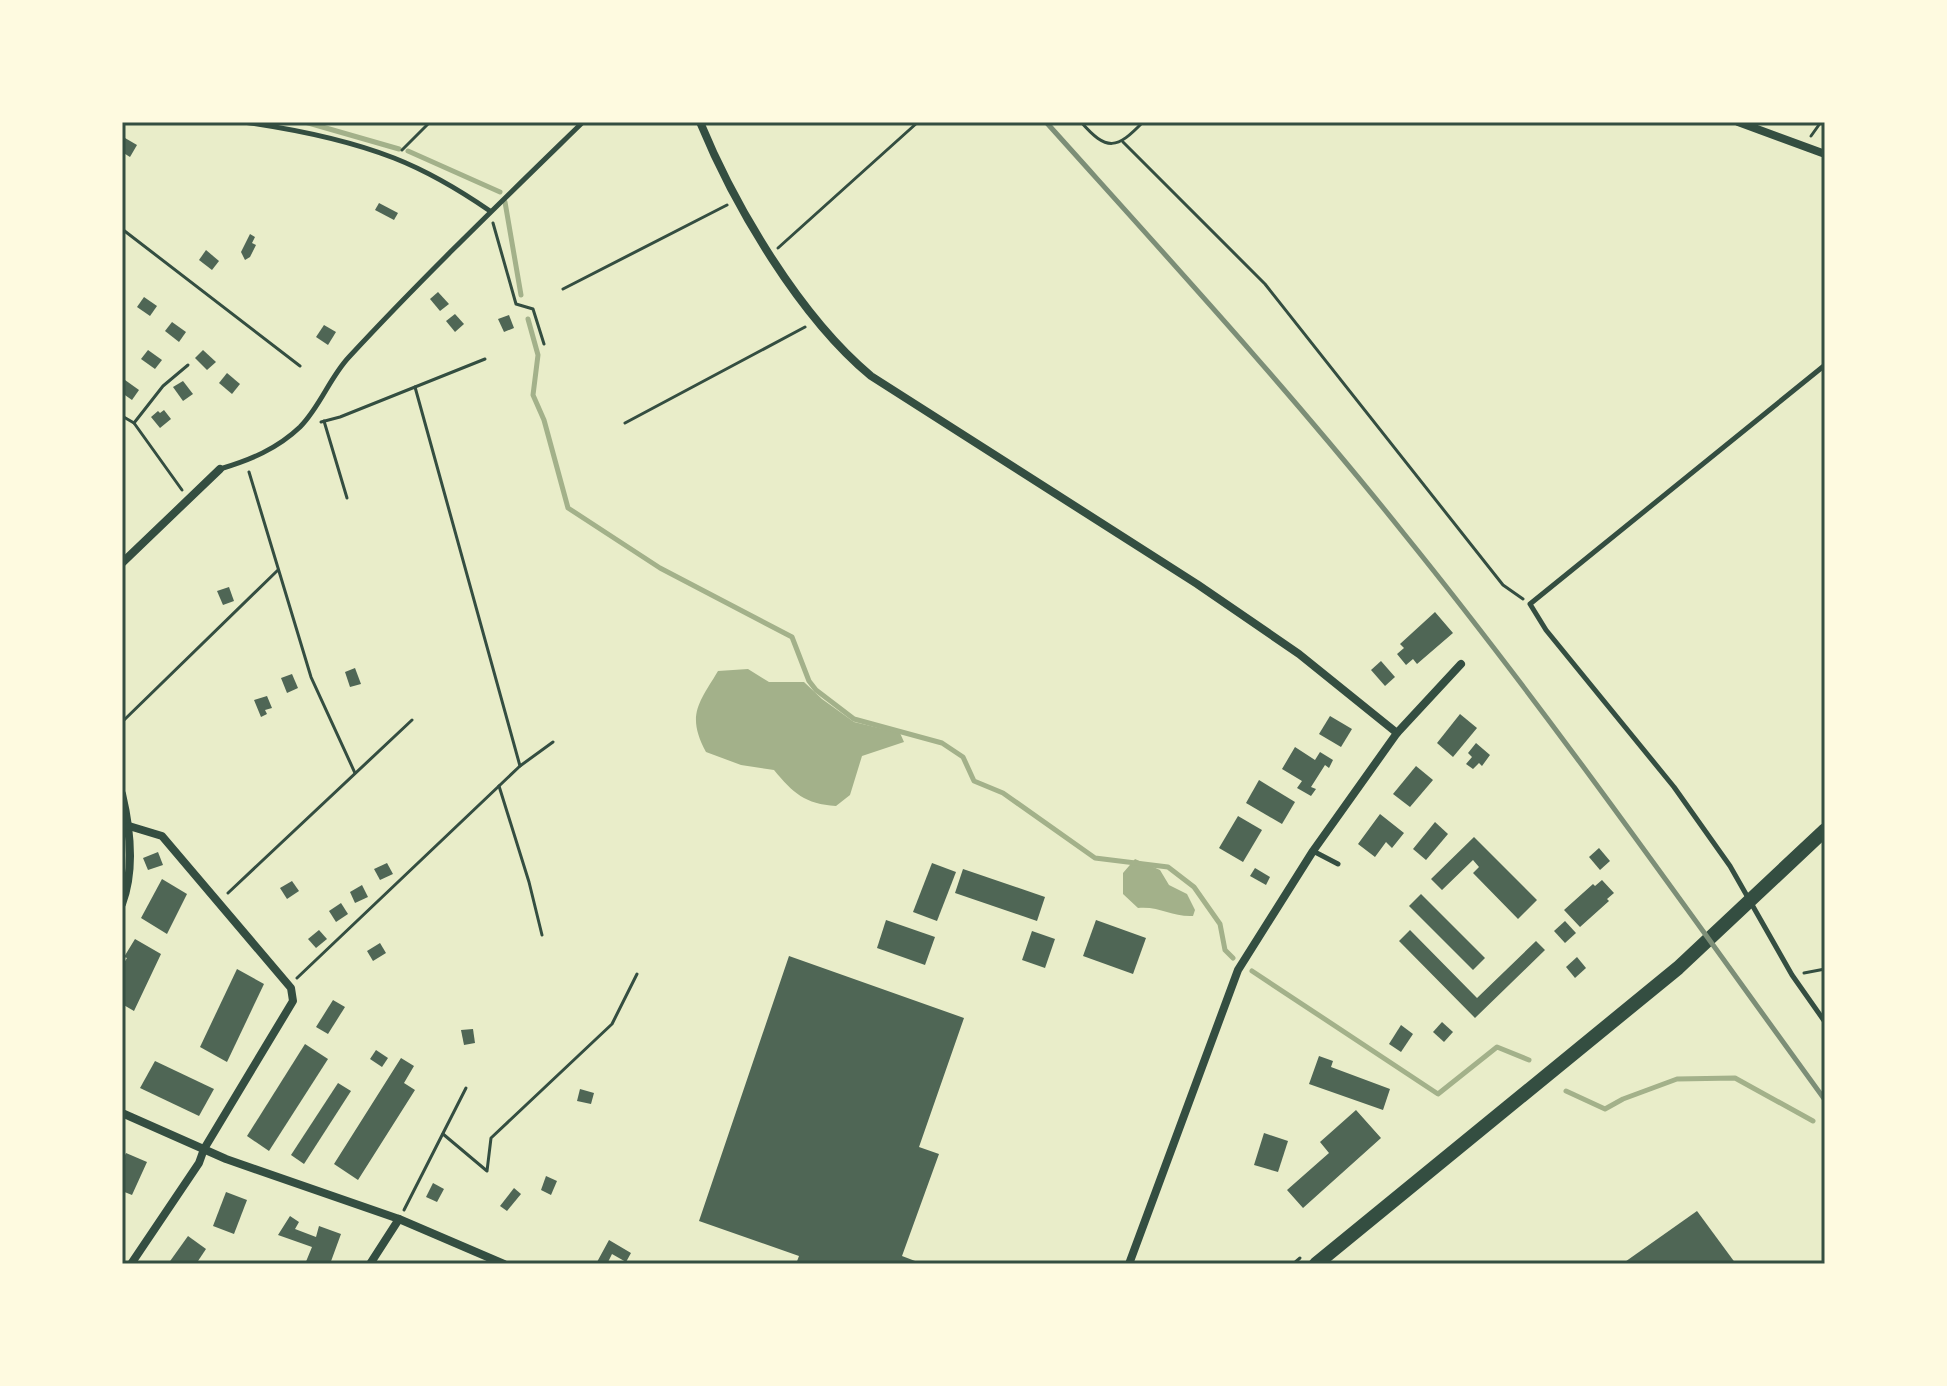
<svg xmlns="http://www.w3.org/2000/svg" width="1947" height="1386" viewBox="0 0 1947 1386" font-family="Manrope,sans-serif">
<rect width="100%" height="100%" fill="#e9edc9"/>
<g fill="#a3b18a">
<path d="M748,669L769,682H804L822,699L854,722L900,733L904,742L862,756L850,795L836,806C805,804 793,793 774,770L741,765L706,752C686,715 699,703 718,671Z"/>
<path d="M1135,859L1160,870L1169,885L1187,894L1195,910L1193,916C1172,917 1160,906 1138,908L1123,894V873Z"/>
</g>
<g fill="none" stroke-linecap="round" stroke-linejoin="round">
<g stroke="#a3b18a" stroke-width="5">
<path d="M305,122L399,149"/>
<path d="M408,151L500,192"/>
<path d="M505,202L521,295"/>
<path d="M528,319L538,355L533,395L544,420L568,508L660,568L792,637L809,681L816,690L854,719L942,743L963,757L974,781L1003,793L1095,858L1168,867L1194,887L1220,924L1225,950L1233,958"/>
<path d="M1252,971L1438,1094L1497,1047L1529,1060"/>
<path d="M1566,1091L1605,1109L1623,1099L1677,1079L1735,1078L1813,1121"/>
</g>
</g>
<g fill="#4f6655">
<path d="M125,138L137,145L130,157L122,152Z"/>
<path d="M379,203L398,213L394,220L375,210Z"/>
<path d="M250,234L255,237L252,243L256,245L250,257L245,260L241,252Z"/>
<path d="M206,250L219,261L212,270L199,260Z"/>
<path d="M438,292L449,304L440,311L430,299Z"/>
<path d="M144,297L157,306L150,316L137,307Z"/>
<path d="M455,314L464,324L455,332L446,321Z"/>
<path d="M509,315L514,328L504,332L498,319Z"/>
<path d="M172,322L186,332L179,342L165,331Z"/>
<path d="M324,325L336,332L328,345L316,337Z"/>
<path d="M148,350L162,360L155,369L141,359Z"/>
<path d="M203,350L216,362L207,370L195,358Z"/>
<path d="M227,373L240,384L232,394L219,383Z"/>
<path d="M125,380L139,390L132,400L122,393V384Z"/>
<path d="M183,381L193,394L183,401L173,387Z"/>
<path d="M164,410L171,419L160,428L151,417L158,411L160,413Z"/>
<path d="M229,587L234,601L223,605L217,591Z"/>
<path d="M1435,612L1453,633L1417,664L1413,659L1406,665L1397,654L1404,648L1400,644Z"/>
<path d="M1381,661L1395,677L1385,686L1371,670Z"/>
<path d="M355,668L361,684L350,687L345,672Z"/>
<path d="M292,674L298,688L287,693L281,678Z"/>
<path d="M267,696L272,708L265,710L267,714L261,717L254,700Z"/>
<path d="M1460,714L1477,728L1453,757L1437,743Z"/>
<path d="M1330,716L1352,729L1341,747L1319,734Z"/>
<path d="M1476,743L1490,755L1482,766L1479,763L1473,769L1466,764L1472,757L1468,753Z"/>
<path d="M1295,747L1315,760L1320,752L1333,760L1329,768L1325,765L1311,787L1316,789L1311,796L1297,788L1302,781L1282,769Z"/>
<path d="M1416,766L1433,780L1410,807L1393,794Z"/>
<path d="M1259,780L1295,802L1282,824L1246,803Z"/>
<path d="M1380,814L1404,833L1392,848L1386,842L1375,857L1358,844Z"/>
<path d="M1238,816L1262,830L1243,862L1219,848Z"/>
<path d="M1435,822L1448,834L1426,860L1413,849Z"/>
<path d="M1474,837L1537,900L1518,919L1473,873L1479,867L1473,860L1442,890L1431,879Z"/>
<path d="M1599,848L1610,861L1600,870L1589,857Z"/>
<path d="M158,852L163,865L148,870L143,858Z"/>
<path d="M387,863L393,874L380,880L374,869Z"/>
<path d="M932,863L956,872L937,921L913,912Z"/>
<path d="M1255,868L1270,877L1266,885L1250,876Z"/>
<path d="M963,869L1045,897L1037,921L955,893Z"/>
<path d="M162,879L187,894L167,934L141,918Z"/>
<path d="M1602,880L1614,893L1607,899L1609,901L1580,927L1564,910L1593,884L1595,886Z"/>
<path d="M292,881L299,891L287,899L280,888Z"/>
<path d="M362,885L368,897L355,903L350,892Z"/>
<path d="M1421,894L1485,958L1473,970L1409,906Z"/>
<path d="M341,903L348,914L336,922L329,911Z"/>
<path d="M886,920L935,937L925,965L877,948Z"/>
<path d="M1096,920L1146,938L1133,974L1083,956Z"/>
<path d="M1565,921L1576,933L1565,943L1554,931Z"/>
<path d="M319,930L327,939L316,948L308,939Z"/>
<path d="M1410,930L1477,998L1536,941L1545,950L1475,1018L1399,941Z"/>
<path d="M1032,931L1055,939L1045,968L1022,960Z"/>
<path d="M135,939L161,954L134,1011L122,1004V966L127,958L124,957Z"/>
<path d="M380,943L386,953L373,961L367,951Z"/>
<path d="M789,956L964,1018L919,1147L939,1154L902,1256L923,1264H796L799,1256L699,1221Z"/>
<path d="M1577,957L1586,968L1575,978L1566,967Z"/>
<path d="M237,969L264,984L227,1062L200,1047Z"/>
<path d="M333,1000L345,1007L328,1034L316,1027Z"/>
<path d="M1442,1022L1453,1032L1444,1042L1433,1032Z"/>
<path d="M1401,1025L1413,1034L1401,1052L1389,1044Z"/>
<path d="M473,1029L475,1043L464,1045L461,1030Z"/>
<path d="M305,1044L328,1059L269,1151L247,1136Z"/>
<path d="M376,1050L388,1058L382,1067L370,1059Z"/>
<path d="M1319,1056L1333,1061L1331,1067L1390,1089L1383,1110L1309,1084Z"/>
<path d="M401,1058L414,1066L404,1083L415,1090L358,1180L334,1164Z"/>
<path d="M155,1061L214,1089L199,1116L140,1088Z"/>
<path d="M338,1083L351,1091L304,1164L291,1155Z"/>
<path d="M580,1089L594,1093L591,1104L577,1101Z"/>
<path d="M1356,1110L1381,1138L1303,1208L1287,1190L1329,1153L1320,1142Z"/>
<path d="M1264,1133L1288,1141L1278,1172L1254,1165Z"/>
<path d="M126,1153L147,1162L132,1195L122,1191V1161Z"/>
<path d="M546,1176L557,1181L551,1195L541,1190Z"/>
<path d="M433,1183L444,1189L437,1202L426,1197Z"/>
<path d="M514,1188L521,1194L507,1211L500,1206Z"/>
<path d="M226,1192L247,1200L234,1234L213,1226Z"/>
<path d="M1697,1211L1736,1264H1622Z"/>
<path d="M290,1216L299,1222L295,1229L316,1237L319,1226L341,1234L330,1264H305L312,1247L278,1235Z"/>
<path d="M188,1236L206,1249L196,1264H168Z"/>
<path d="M609,1240L631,1253L626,1262L612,1254L607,1264L597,1262Z"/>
</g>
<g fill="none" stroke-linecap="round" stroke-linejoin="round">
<g stroke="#344e41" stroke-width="3">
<path d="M1081,122C1107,152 1117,149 1143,122"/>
<path d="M1811,136L1821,122"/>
<path d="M1123,142L1265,284L1503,585L1523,599"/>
<path d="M402,150L430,122"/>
<path d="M493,223L516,304L533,309L544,344"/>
<path d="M122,229L300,366"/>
<path d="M778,248L918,122"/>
<path d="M563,289L727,205"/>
<path d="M415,387L520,766"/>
<path d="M122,416L134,423L182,490"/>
<path d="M324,421L347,498"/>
<path d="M321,422L340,417L485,359"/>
<path d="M134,423L163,386L188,365"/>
<path d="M625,423L805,327"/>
<path d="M249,472L311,677L355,773"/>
<path d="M122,722L278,570"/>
<path d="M499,786L529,882L542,935"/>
<path d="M228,893L412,720"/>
<path d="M1804,973L1825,969"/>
<path d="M297,978L520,766L553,742"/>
<path d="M443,1134L487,1171L491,1138L612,1024L637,974"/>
<path d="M404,1210L466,1088"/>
<path d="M1293,1264L1300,1258"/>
</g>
<g stroke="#344e41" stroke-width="5">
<path d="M244,122C293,129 348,140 394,158C427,171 461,191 490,211"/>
<path d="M1825,365L1530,604L1546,630L1674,787L1730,866L1792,975L1825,1022"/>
<path d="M220,469C250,460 277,449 300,427C320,407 330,377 349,357C424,276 504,199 583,122"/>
<path d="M1313,851L1338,864"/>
</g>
<g stroke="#344e41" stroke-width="8">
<path d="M700,122C735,207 800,317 871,376L1197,584L1299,654L1397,733"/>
<path d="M1738,122L1825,154"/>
<path d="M122,563L220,469"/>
<path d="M122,794C130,828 135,870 122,904"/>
<path d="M129,826L162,836L291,988L293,1001L204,1149L199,1163L131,1264"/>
<path d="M122,1113L226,1159L399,1219L504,1264"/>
<path d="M370,1264L399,1219"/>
<path d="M1129,1264L1238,970L1313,851L1397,733L1461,664"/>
</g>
<path stroke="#344e41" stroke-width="14" d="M1316,1264L1678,968L1825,830"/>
<path stroke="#7c8e77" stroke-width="5" d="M1046,122C1168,258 1291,392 1405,535C1552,717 1687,910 1825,1100"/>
</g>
<rect width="1947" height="1386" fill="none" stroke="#fefae0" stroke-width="248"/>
<rect x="124" y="124" width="1699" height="1138" fill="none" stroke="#344e41" stroke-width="3"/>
</svg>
